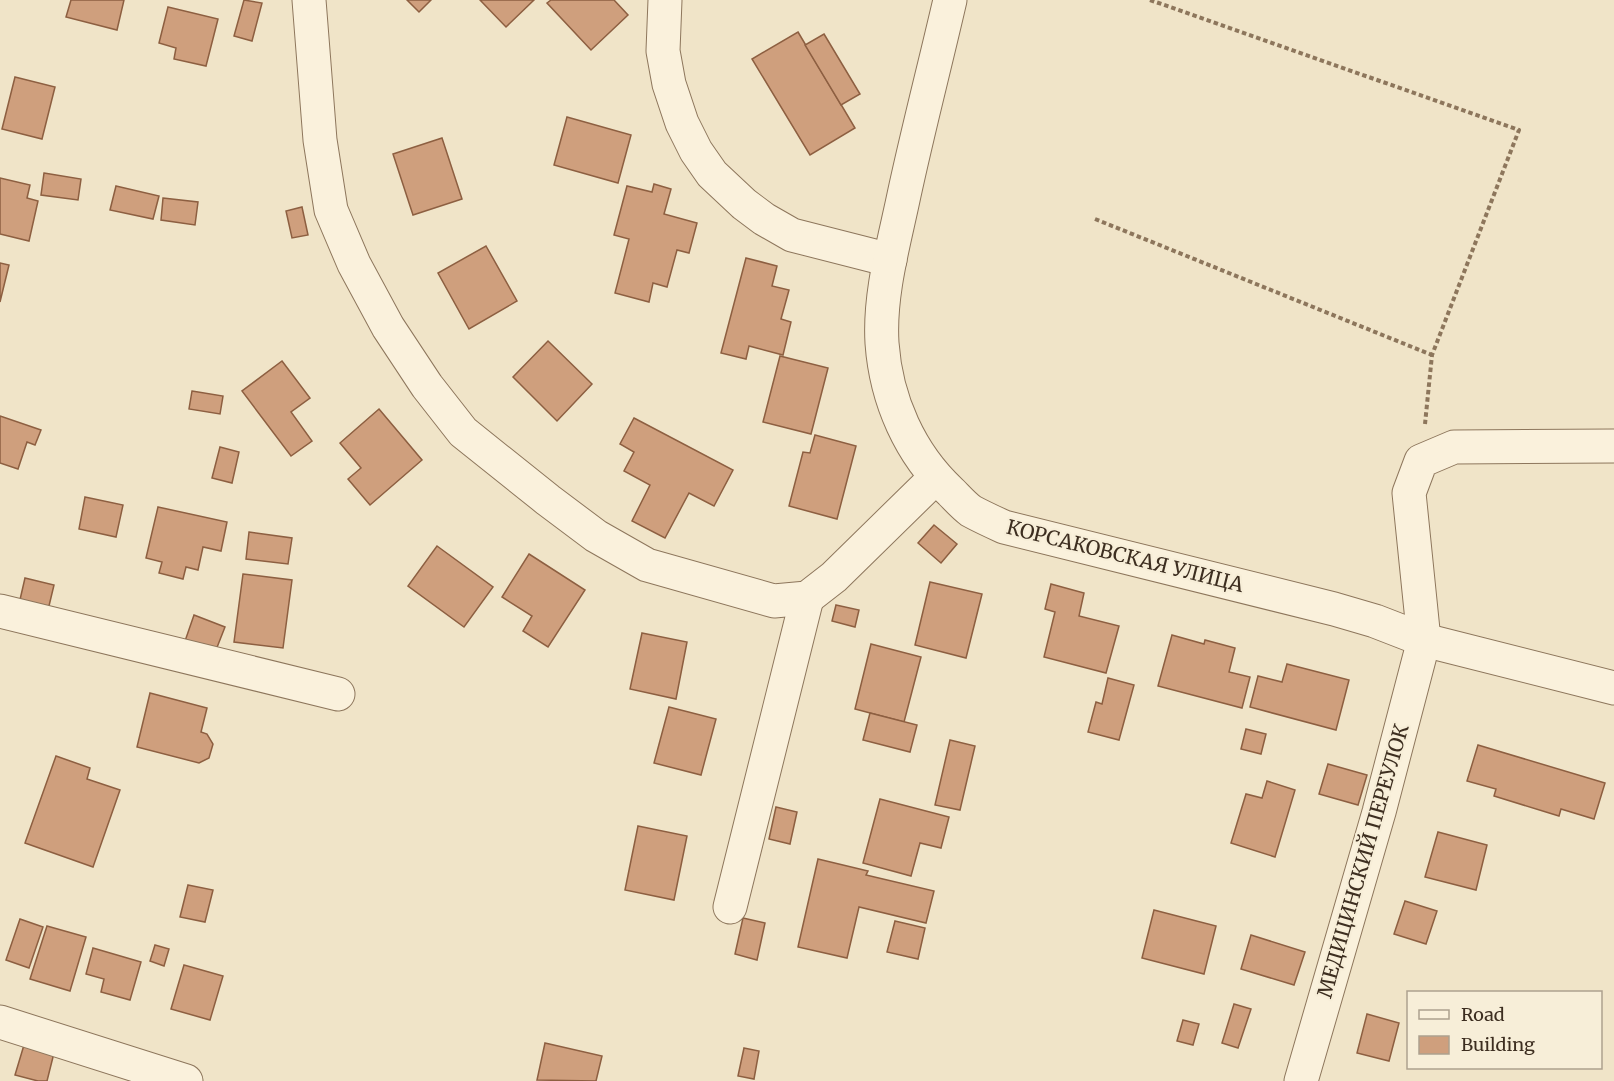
<svg xmlns="http://www.w3.org/2000/svg" width="1614" height="1081" viewBox="0 0 1614 1081" font-family="Merriweather,serif">
<rect width="100%" height="100%" fill="#f0e4c8"/>
<g fill="#cf9f7d" stroke="#8d5f41" stroke-width="1.5">
<path d="M71,0H124L117,30L66,17Z"/>
<path d="M244,0L262,3L252,41L234,36Z"/>
<path d="M407,0H431L419,12Z"/>
<path d="M480,0H534L506,27Z"/>
<path d="M551,0H614L628,15L591,50L547,3Z"/>
<path d="M168,7L218,19L206,66L174,59L176,48L159,43Z"/>
<path d="M798,32L855,128L810,155L752,59Z"/>
<path d="M824,34L860,94L841,105L805,45Z"/>
<path d="M15,77L55,87L42,139L2,129Z"/>
<path d="M567,117L631,135L618,183L554,165Z"/>
<path d="M442,138L462,199L413,215L393,154Z"/>
<path d="M44,173L81,179L78,200L41,195Z"/>
<path d="M0,178L30,185L27,198L38,201L29,241L0,234Z"/>
<path d="M654,184L671,189L664,214L697,223L689,253L677,250L667,287L653,283L649,302L615,293L629,239L614,235L627,186L652,192Z"/>
<path d="M116,186L159,196L153,219L110,210Z"/>
<path d="M163,198L198,202L195,225L161,220Z"/>
<path d="M302,207L308,235L292,238L286,211Z"/>
<path d="M486,246L517,301L469,329L438,273Z"/>
<path d="M746,258L777,266L772,286L789,290L781,319L791,322L783,355L749,346L746,359L721,353Z"/>
<path d="M0,263L9,265L0,302Z"/>
<path d="M548,341L592,384L557,421L513,377Z"/>
<path d="M780,356L828,368L811,434L763,422Z"/>
<path d="M282,361L310,398L291,412L312,441L291,456L242,391Z"/>
<path d="M192,391L223,396L220,414L189,409Z"/>
<path d="M379,409L422,460L370,505L348,479L361,468L340,443Z"/>
<path d="M0,416L41,430L35,445L27,442L18,469L0,463Z"/>
<path d="M634,418L733,470L714,506L689,493L665,538L632,521L650,485L624,471L634,452L620,444Z"/>
<path d="M815,435L856,446L837,519L789,506L803,452L810,453Z"/>
<path d="M220,447L239,452L232,483L212,478Z"/>
<path d="M85,497L123,505L116,537L79,529Z"/>
<path d="M158,507L227,522L221,551L203,547L198,570L186,567L183,579L159,573L162,562L146,558Z"/>
<path d="M934,525L957,544L941,563L918,543Z"/>
<path d="M249,532L292,538L288,564L246,559Z"/>
<path d="M437,546L493,587L464,627L408,586Z"/>
<path d="M529,554L585,590L548,647L523,631L532,616L502,597Z"/>
<path d="M243,574L292,580L283,648L234,642Z"/>
<path d="M25,578L54,585L48,610L19,604Z"/>
<path d="M930,582L982,594L966,658L915,645Z"/>
<path d="M1051,584L1084,593L1079,616L1119,626L1106,673L1044,657L1055,612L1045,609Z"/>
<path d="M836,605L859,610L855,627L832,621Z"/>
<path d="M194,615L225,627L214,655L184,644Z"/>
<path d="M642,633L687,642L676,699L630,689Z"/>
<path d="M1172,635L1204,644L1205,640L1235,648L1229,672L1250,677L1242,708L1158,686Z"/>
<path d="M871,644L921,657L904,722L855,709Z"/>
<path d="M1287,664L1349,680L1336,730L1250,707L1258,676L1282,682Z"/>
<path d="M1108,678L1134,685L1119,740L1088,732L1096,702L1102,704Z"/>
<path d="M150,693L207,708L201,732L207,734L213,744L209,758L199,763L137,747Z"/>
<path d="M669,707L716,719L701,775L654,763Z"/>
<path d="M870,713L917,725L910,752L863,740Z"/>
<path d="M1246,729L1266,734L1261,754L1241,749Z"/>
<path d="M950,740L975,746L960,810L935,805Z"/>
<path d="M1478,745L1605,783L1594,819L1561,809L1559,816L1494,796L1496,789L1467,781Z"/>
<path d="M56,756L90,768L87,779L120,790L93,867L25,843Z"/>
<path d="M1328,764L1367,775L1358,805L1319,794Z"/>
<path d="M1267,781L1295,790L1275,857L1231,843L1246,794L1262,798Z"/>
<path d="M880,799L949,817L941,848L920,843L911,876L863,863Z"/>
<path d="M776,807L797,812L790,844L769,839Z"/>
<path d="M638,826L687,836L674,900L625,890Z"/>
<path d="M1438,832L1487,845L1476,890L1425,877Z"/>
<path d="M818,859L868,871L866,875L934,891L926,923L859,907L847,958L798,947Z"/>
<path d="M188,885L213,890L205,922L180,917Z"/>
<path d="M1405,901L1437,911L1426,944L1394,934Z"/>
<path d="M1154,910L1216,926L1204,974L1142,958Z"/>
<path d="M743,918L765,923L757,960L735,954Z"/>
<path d="M20,919L43,927L29,968L6,960Z"/>
<path d="M895,921L925,928L918,959L887,952Z"/>
<path d="M47,926L86,937L70,991L30,979Z"/>
<path d="M1251,935L1305,952L1294,985L1241,969Z"/>
<path d="M155,945L169,949L164,966L150,961Z"/>
<path d="M93,948L141,962L130,1000L101,992L104,979L86,974Z"/>
<path d="M184,965L223,976L210,1020L171,1009Z"/>
<path d="M1234,1004L1251,1009L1238,1048L1222,1043Z"/>
<path d="M1367,1014L1399,1023L1389,1061L1357,1053Z"/>
<path d="M1183,1020L1199,1024L1193,1045L1177,1041Z"/>
<path d="M545,1043L602,1056L596,1081L537,1080Z"/>
<path d="M24,1045L54,1053L47,1081H38L15,1075Z"/>
<path d="M744,1048L759,1051L754,1079L738,1076Z"/>
</g>
<g fill="none" stroke-linecap="round" stroke-linejoin="round">
<g stroke="#8d765c" stroke-width="35">
<g id="minor">
<path d="M309,0L320,140L331,210L354,264L388,327L427,386L463,432L548,500L596,536L647,565L774,601L807,598L834,577L935,478"/>
<path d="M665,0L663,51L669,84L682,123L696,151L712,174L744,204L764,219L792,235L890,260"/>
<path d="M950,0C935,65 918,130 904,195C894,243 879,294 882,343C886,400 910,454 951,492C957,498 964,506 971,511C982,517 993,522 1004,527L1334,609L1375,621L1424,640L1614,688"/>
<path d="M0,611L338,694"/>
<path d="M730,907L807,598"/>
<path d="M0,1022L186,1081"/>
<path d="M1301,1081L1379,812L1424,640L1409,493L1421,461L1454,447L1614,446"/>
</g>
</g>
<g stroke="#8d765c" stroke-width="4" stroke-dasharray="4.5 3" stroke-linecap="butt">
<path d="M1150,0L1519,130L1432,355L1425,424"/>
<path d="M1095,219L1432,355"/>
</g>
<use href="#minor" stroke="#faf1dc" stroke-width="33"/>
</g>
<g text-anchor="middle" stroke-width="4.5" stroke-linejoin="round" paint-order="stroke">
<g font-size="20" fill="#3d2e20" stroke="#f7eed8">
<text transform="translate(1125 556) rotate(14)" y="7">КОРСАКОВСКАЯ УЛИЦА</text>
<text transform="translate(1363 861) rotate(-74)" y="7">МЕДИЦИНСКИЙ ПЕРЕУЛОК</text>
</g>
</g>
<rect x="1407" y="991" width="195" height="78" fill="#f7eed8" stroke="#ada18e" stroke-width="1.5"/>
<rect x="1419" y="1010" width="30" height="9" fill="#faf1dc" stroke="#ada18e" stroke-width="1.5"/>
<text x="1461" y="1021" font-size="18" fill="#3d2e20">Road</text>
<rect x="1419" y="1036" width="30" height="18" fill="#cf9f7d" stroke="#ada18e" stroke-width="1.5"/>
<text x="1461" y="1051" font-size="18" fill="#3d2e20">Building</text>
</svg>
